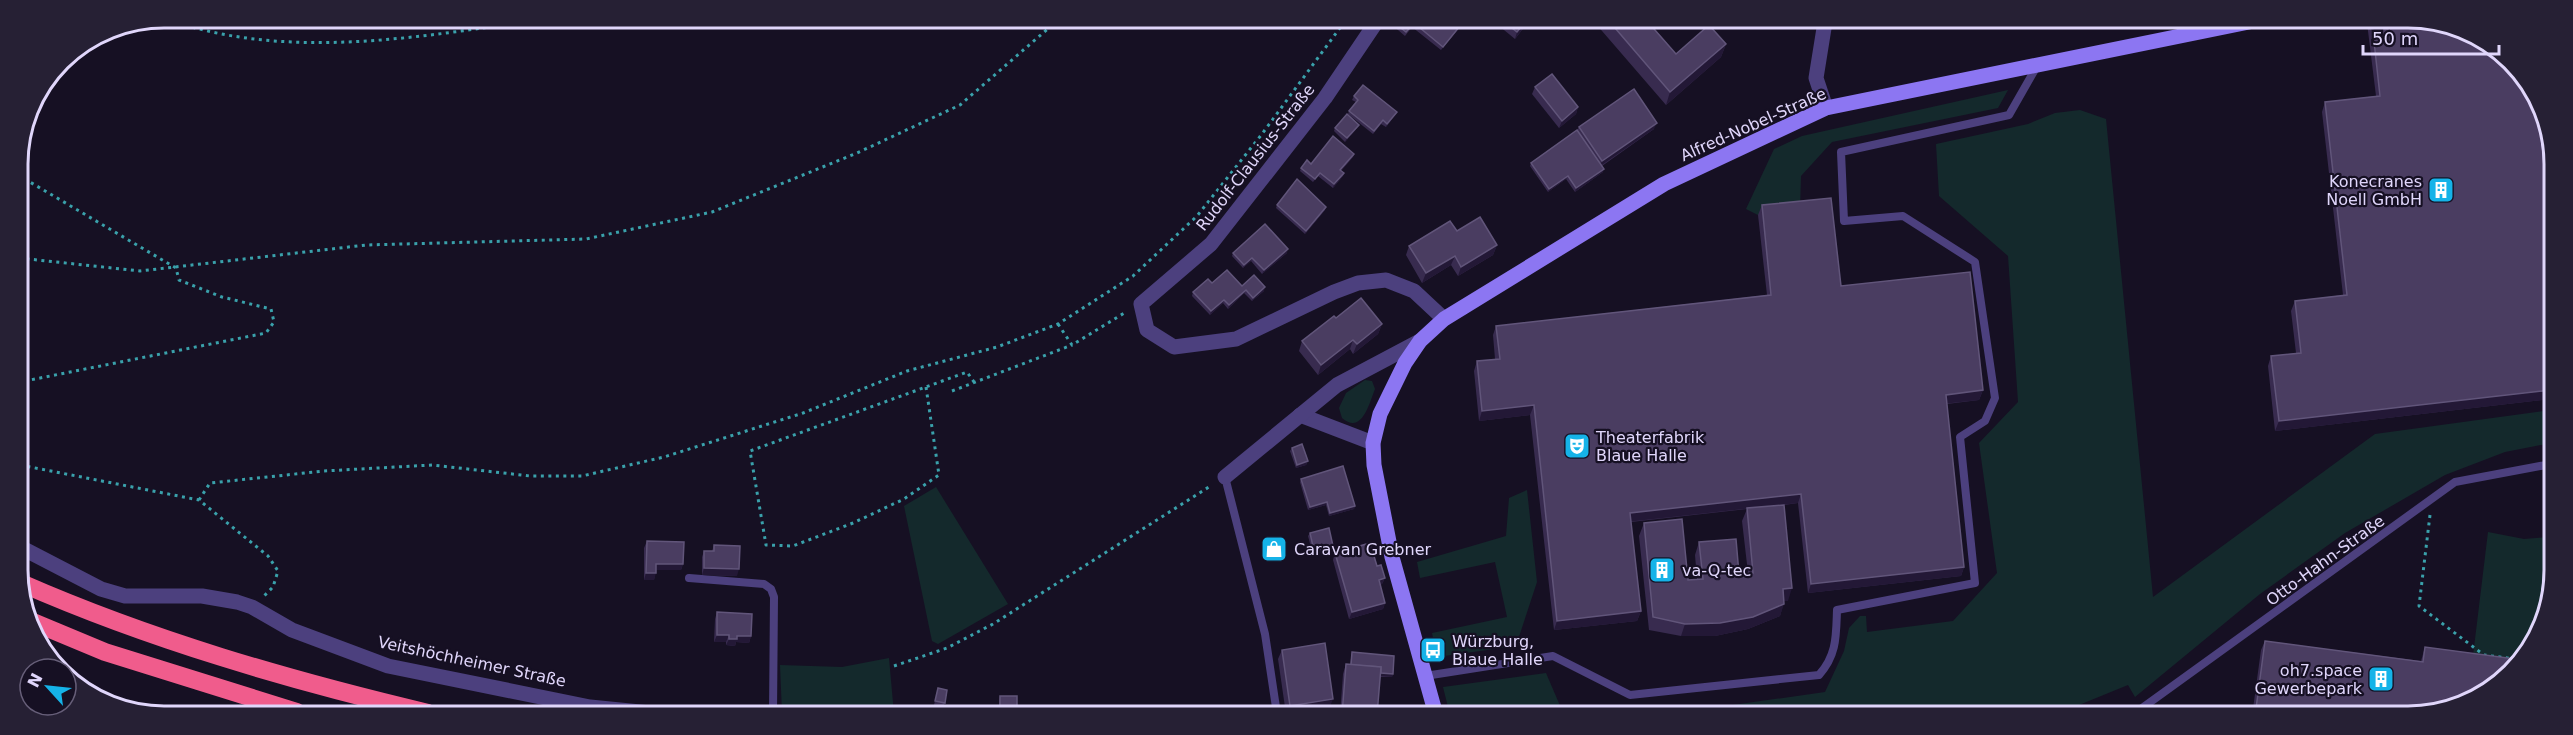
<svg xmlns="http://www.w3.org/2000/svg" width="2573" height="735" viewBox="0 0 2573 735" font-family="'DejaVu Sans',sans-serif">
<rect width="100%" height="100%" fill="#161023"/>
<g fill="#14292c">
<path d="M2008,90L1998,108L1832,142L1801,176L1800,210L1758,215L1746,209L1774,149L1802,136Z"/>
<path d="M2080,110L2106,119L2153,597L2375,434L2551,410V443L2505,452L2445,475L2345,533L2260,594L2135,697L2128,685L2052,716L1662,715L1825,692L1844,651L1849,628L1860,616H1866L1867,632L1953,621L1997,573L1979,443L2018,402L2008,256L1939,196L1936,144L2028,124L2055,113Z"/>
<path d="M1365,380L1372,381L1375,389C1369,404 1362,435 1342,418L1339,408L1346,393Z"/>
<path d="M936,487L1008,604L938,644L932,641L904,506Z"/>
<path d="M1527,490L1537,582L1516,646L1437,657L1432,633L1507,617L1495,562L1420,578L1417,562L1506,536L1509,498Z"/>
<path d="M2488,532L2524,539L2550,537V608L2531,652L2514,669L2472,664Z"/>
<path d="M889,658L894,714L782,713L780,665L842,667Z"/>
<path d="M1546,673L1564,715H1450L1443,687Z"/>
</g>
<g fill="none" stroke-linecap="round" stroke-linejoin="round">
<g stroke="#3aa1ab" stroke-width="3" stroke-dasharray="3 4.5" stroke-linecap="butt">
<path d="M164,18C283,62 421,37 543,19"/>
<path d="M18,175L176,268L179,280L222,297L271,309L274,322L266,333L20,382"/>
<path d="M19,258L140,271L366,245L586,239L712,212L857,153L960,105L1058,20"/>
<path d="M1058,324L1072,345L1126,312"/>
<path d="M926,387L939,475L904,499L853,523L793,546L766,545L750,451L967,372L974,382"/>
<path d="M952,391L1072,345"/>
<path d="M20,465L199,500L268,556L278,571L273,587L264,596"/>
<path d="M199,500L210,483L324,471L432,465L530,476H582L664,457L803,413L907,371L997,347L1058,324L1133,276L1197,216L1262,134L1345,21"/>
<path d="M2430,515L2419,606L2484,655L2523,660"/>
<path d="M894,666L947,648L993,624L1212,485"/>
</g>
<g stroke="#4c407e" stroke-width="8">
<path d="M1225,477L1265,634L1277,714"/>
<path d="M689,578L764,584L771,589L774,597L773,713"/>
<path d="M1425,676L1553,656L1630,695L1819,675C1837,655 1836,636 1837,610L1975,583L1960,437L1985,421L1995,398L1975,262L1903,216L1844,221L1841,152L2009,115L2037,66"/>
<path d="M2131,716L2455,482L2551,464"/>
</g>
<g stroke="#4c407e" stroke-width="15">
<path d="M1377,21L1325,98L1211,244L1141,304L1147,330L1174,347L1236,339L1334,292L1358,283L1386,280L1414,291L1444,319"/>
<path d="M1825,22L1816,78L1826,108"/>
<path d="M1300,415L1373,443"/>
<path d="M1225,477L1337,385L1420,341"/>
<path d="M20,547L101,589L125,596H202L237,602L252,607L292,630L388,666L590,707L650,713"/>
</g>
<path stroke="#8c76f2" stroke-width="15" d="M1436,715L1392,557L1374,465L1373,443L1380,414L1405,363L1420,341L1444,319L1664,184L1826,108L2249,22"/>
<g stroke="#f05c8c" stroke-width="18">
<path d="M21,583C151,640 289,680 428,713"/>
<path d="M33,622L105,652L297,712"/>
</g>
</g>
<g fill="#382b4f">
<path d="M1392,21H1465L1441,50L1412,27L1405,36L1391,24Z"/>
<path d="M1493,21H1529L1515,39Z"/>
<path d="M1597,21H1648L1676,54L1726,44L1721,57L1666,105L1596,24Z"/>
<path d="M1692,21H1703L1697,27Z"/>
<path d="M2367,23H2446L2552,136L2551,399L2275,431L2268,366L2271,356L2296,353L2291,311L2295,301L2343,295L2322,112L2325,102L2376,96Z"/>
<path d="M1535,87L1578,107L1576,114L1559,128L1532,94Z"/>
<path d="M1354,96L1395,115L1386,127L1381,124L1373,134L1348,114L1349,111L1356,102L1352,100Z"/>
<path d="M1579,127L1654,129L1602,166L1603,172L1575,192L1566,179L1548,192L1530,166L1531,163L1577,130Z"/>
<path d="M1335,128H1357L1345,142L1334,131Z"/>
<path d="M1354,154L1353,157L1341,171L1344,173L1343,176L1333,188L1318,176L1313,182L1300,171L1301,168L1311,164Z"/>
<path d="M1277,205L1325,210L1305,234L1276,208Z"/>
<path d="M1762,205L1841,286L1983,390L1979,400L1947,404L1964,567L1961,576L1808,593L1798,503L1784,505L1788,601H1784L1780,616L1748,629L1715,636H1681L1649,630L1639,536L1644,523L1688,580L1697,579L1695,555L1699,542L1739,574L1748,573L1742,521L1747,509L1631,522L1641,611L1637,621L1554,630L1530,415L1479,421L1474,371L1477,361L1495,359L1493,335L1496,326L1767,295L1758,215Z"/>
<path d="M1457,231L1497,245L1493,255L1458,276L1451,265L1422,283L1406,255L1409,246Z"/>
<path d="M1233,253H1287L1262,274L1251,261L1243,268L1232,256Z"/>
<path d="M1212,283L1242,286L1264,291L1252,301L1244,293L1228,309L1223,303L1210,315L1192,296L1193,292Z"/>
<path d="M1336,318L1382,324L1378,334L1353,354L1350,349L1318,375L1299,351L1302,341Z"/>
<path d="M1292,448L1308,461L1306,465L1296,468L1290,451Z"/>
<path d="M1301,479L1355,506L1354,509L1329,516L1326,505L1308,510L1300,482Z"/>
<path d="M1310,533L1333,546L1332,549L1313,555L1308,536Z"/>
<path d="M647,541L683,564L681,570H656L654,580H644V548Z"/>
<path d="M714,545L737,576L702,575V557L704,551H712Z"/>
<path d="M1335,553L1377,566L1385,578L1382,584L1380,585L1385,603L1383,609L1349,619L1333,560Z"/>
<path d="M717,612L751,636L749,643L736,642L735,646L726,645V642H714L715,619Z"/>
<path d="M2265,641L2421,661L2425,647L2418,717L2252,716L2261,650Z"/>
<path d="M1282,650L1329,709L1286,714L1278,659Z"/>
<path d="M1352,652L1393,674L1392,677H1380L1377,715H1340L1343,674L1346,664H1350Z"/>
<path d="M938,688L945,703L943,707L934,705Z"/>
<path d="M1000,696L1017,714H999V700Z"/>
</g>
<g fill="#231836">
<path d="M1526,21H1529L1515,39L1517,32Z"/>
<path d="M1726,44L1721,57L1666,105L1670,92Z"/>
<path d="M1578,107L1576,114L1559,128L1562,121Z"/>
<path d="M1397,112L1395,115L1386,127L1387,124Z"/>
<path d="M1657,123L1654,129L1599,167L1602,161Z"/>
<path d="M1359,125L1357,128L1345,142L1347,138Z"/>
<path d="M1354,154L1353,157L1339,173L1340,170Z"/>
<path d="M1604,169L1603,172L1575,192L1576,188Z"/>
<path d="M1344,173L1343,176L1333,188L1334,184Z"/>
<path d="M1568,176L1566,179L1548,192L1549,189Z"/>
<path d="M1326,207L1325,210L1305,234L1306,231Z"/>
<path d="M1497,245L1493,255L1458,276L1461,267Z"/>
<path d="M1288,249L1287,253L1262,274L1264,270Z"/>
<path d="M1455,256L1451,265L1422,283L1426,273Z"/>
<path d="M1252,258L1251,261L1243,268L1244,265Z"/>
<path d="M1265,287L1264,291L1252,301L1253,298Z"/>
<path d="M1246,290L1244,293L1228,309L1229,305Z"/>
<path d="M1224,300L1223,303L1210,315L1211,311Z"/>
<path d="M1382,324L1378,334L1353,354L1357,344Z"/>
<path d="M1353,340L1350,349L1318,375L1321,365Z"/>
<path d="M1983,390L1979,400L1942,404L1946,395Z"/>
<path d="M2551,390V399L2275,431L2279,421Z"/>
<path d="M1534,405L1530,415L1479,421L1482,411Z"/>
<path d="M1308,461L1306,465L1296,468L1297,465Z"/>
<path d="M1801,494L1798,503L1626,522L1630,513Z"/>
<path d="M1327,502L1326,505L1308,510L1310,507Z"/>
<path d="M1355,506L1354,509L1329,516L1330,513Z"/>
<path d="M1333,546L1332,549L1313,555L1314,551Z"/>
<path d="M656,564H683L681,570H654Z"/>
<path d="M1964,567L1961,576L1808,593L1811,584Z"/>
<path d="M704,568L739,569L737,576L702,575Z"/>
<path d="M646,573H656L654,580H644Z"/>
<path d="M1385,578L1382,584L1376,586L1379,580Z"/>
<path d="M1792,588L1788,601H1779L1783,589Z"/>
<path d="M1385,603L1383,609L1349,619L1352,612Z"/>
<path d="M1784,604L1780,616L1748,629L1715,636H1681L1685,624Z"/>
<path d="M1641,611L1637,621L1554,630L1557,621Z"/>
<path d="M717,635H729L726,642H714Z"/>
<path d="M737,636H751L749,643L736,642L735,646L726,645L729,639Z"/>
<path d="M1351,671L1393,674L1392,677L1350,674Z"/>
<path d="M1333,699L1329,709L1286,714L1290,706Z"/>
</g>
<g fill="#4a3d61" stroke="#61557a" stroke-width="1.5">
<path d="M1392,21H1464L1443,47L1414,23L1406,32Z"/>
<path d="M1503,21H1526L1517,32Z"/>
<path d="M1609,21H1647L1676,54L1709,25L1726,44L1670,92Z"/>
<path d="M2372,23H2446L2519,68L2552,136L2551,390L2279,421L2271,356L2301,353L2295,301L2347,295L2325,102L2380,96Z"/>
<path d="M1552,74L1578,107L1562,121L1535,87Z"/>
<path d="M1363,85L1397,112L1387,124L1383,120L1374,131L1349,111L1358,100L1354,96Z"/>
<path d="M1634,89L1657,123L1602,161L1579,127Z"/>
<path d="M1347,114L1359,125L1347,138L1335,128Z"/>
<path d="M1577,130L1604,169L1576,188L1568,176L1549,189L1531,163Z"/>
<path d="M1333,136L1354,154L1340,170L1344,173L1334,184L1320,173L1315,179L1301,168L1307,160L1311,164Z"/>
<path d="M1297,179L1326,207L1306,231L1277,205Z"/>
<path d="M1831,198L1841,286L1970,272L1983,390L1946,395L1964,567L1811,584L1801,494L1630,513L1641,611L1557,621L1534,405L1482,411L1477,361L1500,359L1496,326L1771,295L1762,205Z"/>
<path d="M1480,217L1497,245L1461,267L1455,256L1426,273L1409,246L1450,221L1457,231Z"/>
<path d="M1265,224L1288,249L1264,270L1252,258L1244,265L1233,253Z"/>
<path d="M1227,270L1242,286L1254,275L1265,287L1253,298L1246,290L1229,305L1224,300L1211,311L1193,292L1208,279L1212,283Z"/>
<path d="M1361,298L1382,324L1357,344L1353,340L1321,365L1302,341L1334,316L1336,318Z"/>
<path d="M1302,444L1308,461L1297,465L1292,448Z"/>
<path d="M1343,466L1355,506L1330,513L1327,502L1310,507L1301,479Z"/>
<path d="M1784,505L1792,588L1783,589L1784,604L1753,617L1720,623L1685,624L1653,617L1644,523L1682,519L1688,580L1703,579L1699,542L1736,539L1739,574L1753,573L1747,508Z"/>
<path d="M1329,528L1333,546L1314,551L1310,533Z"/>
<path d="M647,541L684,542L683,564H656V573H646Z"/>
<path d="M1370,543L1377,566L1381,565L1385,578L1379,580L1385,603L1352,612L1335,553Z"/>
<path d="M714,545L740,546L739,569L704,568V551H714Z"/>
<path d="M717,612L752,614L751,636H737V639H729V635H717Z"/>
<path d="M2265,641L2423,662L2425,647L2523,660L2498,687L2418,717L2255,716Z"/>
<path d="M1325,643L1333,699L1290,706L1282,650Z"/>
<path d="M1352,652L1394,656L1393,674L1381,673V667L1351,665Z"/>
<path d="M1346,664L1381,667L1377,715H1342Z"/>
<path d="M938,688L947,690L945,703L935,701Z"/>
<rect x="1000" y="696" width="17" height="17"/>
<rect x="1153" y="710" width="17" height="4"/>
</g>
<defs>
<g id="building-square" transform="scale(1.35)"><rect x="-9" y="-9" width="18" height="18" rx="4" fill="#15b3e8" stroke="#161023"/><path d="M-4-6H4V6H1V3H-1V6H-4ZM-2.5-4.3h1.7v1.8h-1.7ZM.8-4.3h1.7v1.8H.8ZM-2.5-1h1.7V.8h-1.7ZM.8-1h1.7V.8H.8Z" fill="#fff"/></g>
<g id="theatre-square" transform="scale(1.35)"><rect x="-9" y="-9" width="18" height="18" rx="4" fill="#15b3e8" stroke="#161023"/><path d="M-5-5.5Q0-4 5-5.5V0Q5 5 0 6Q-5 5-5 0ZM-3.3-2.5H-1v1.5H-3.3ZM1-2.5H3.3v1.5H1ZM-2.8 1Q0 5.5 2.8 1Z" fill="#fff"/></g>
<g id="shop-square" transform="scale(1.35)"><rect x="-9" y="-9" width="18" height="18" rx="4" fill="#15b3e8" stroke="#161023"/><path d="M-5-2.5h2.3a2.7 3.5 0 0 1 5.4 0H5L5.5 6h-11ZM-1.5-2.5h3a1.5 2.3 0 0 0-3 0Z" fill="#fff"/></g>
<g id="bus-square" transform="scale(1.35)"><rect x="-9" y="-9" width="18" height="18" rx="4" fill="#15b3e8" stroke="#161023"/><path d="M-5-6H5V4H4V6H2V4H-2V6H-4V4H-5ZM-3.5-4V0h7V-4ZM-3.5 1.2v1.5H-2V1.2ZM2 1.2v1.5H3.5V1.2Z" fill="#fff"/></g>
</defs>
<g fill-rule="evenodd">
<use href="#building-square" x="2441" y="190"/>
<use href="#theatre-square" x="1577" y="446"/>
<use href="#shop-square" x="1274" y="549"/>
<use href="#building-square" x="1662" y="570"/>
<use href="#bus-square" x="1433" y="650"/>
<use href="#building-square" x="2381" y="679"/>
</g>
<g text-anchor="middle" stroke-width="4.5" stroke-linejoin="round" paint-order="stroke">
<g font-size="16" fill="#e0d6fb" stroke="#161023">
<text transform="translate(1753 124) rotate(-24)" y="6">Alfred-Nobel-Straße</text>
<text transform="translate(1255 157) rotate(-52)" y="6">Rudolf-Clausius-Straße</text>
<text transform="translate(2325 560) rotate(-36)" y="6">Otto-Hahn-Straße</text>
<text transform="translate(472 661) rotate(12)" y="6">Veitshöchheimer Straße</text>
</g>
<g font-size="16" fill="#e0d6fb" stroke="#161023" text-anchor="start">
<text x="2422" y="187" text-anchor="end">Konecranes<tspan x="2422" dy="18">Noell GmbH</tspan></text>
<text x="1596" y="443">Theaterfabrik<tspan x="1596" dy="18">Blaue Halle</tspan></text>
<text x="1294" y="555">Caravan Grebner</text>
<text x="1682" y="576">va-Q-tec</text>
<text x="1452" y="647">Würzburg,<tspan x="1452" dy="18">Blaue Halle</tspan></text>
<text x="2362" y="676" text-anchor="end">oh7.space<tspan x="2362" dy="18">Gewerbepark</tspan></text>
</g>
</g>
<path d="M0 0H2573V735H0ZM164 28H2408A136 136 0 0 1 2544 164V570A136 136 0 0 1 2408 706H164A136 136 0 0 1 28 570V164A136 136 0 0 1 164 28Z" fill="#262034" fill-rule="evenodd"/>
<path fill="none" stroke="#e0d6fb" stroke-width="3" d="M164 28H2408A136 136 0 0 1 2544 164V570A136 136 0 0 1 2408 706H164A136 136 0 0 1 28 570V164A136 136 0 0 1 164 28Z"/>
<g transform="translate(48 687) rotate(297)"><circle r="28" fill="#161023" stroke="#675f79" stroke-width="1.5"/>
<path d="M0-4.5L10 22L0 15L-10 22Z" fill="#15b3e8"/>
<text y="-9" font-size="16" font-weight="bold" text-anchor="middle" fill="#e0d6fb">N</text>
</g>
<path d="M2363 45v9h136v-9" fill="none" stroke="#e0d6fb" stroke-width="3"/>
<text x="2372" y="45" font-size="18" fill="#e0d6fb" stroke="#161023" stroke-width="4.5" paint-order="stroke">50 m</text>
</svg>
